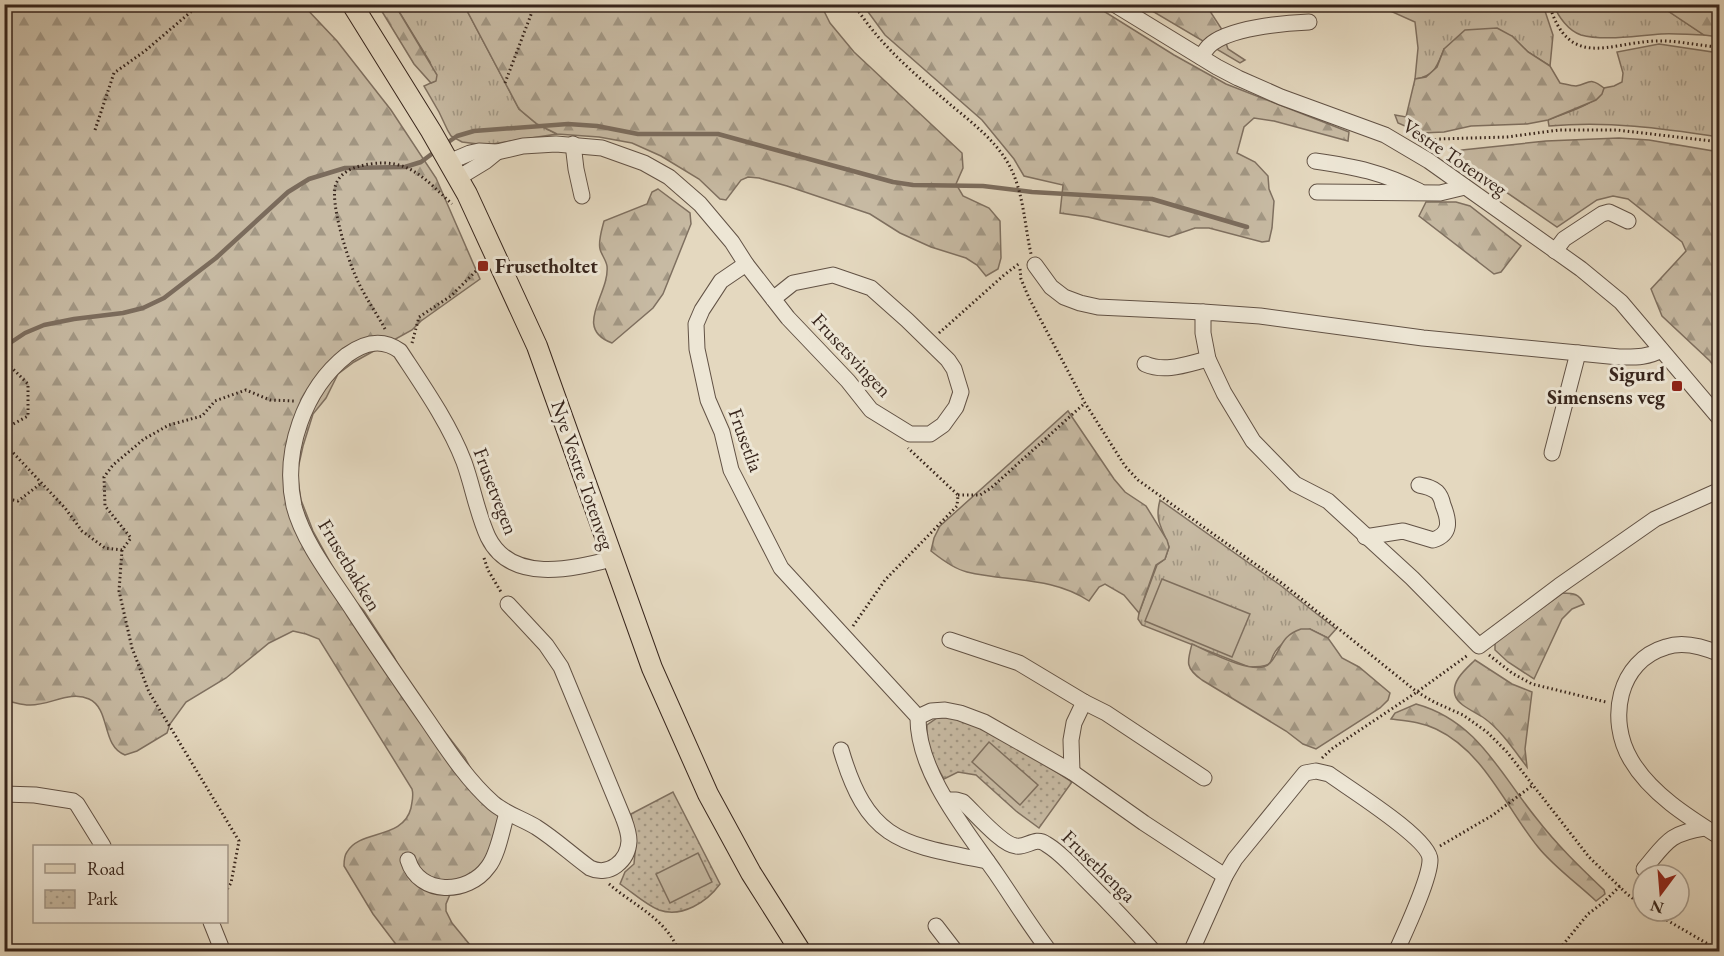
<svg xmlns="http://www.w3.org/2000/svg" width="1724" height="956" viewBox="0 0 1724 956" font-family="'EB Garamond',serif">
<defs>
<pattern id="grass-tufts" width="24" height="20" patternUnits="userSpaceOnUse" patternTransform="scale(1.5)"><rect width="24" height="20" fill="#c7baa3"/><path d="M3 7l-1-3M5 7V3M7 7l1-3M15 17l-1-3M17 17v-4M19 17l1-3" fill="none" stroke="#a29784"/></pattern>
<pattern id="forest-firs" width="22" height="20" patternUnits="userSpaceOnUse" patternTransform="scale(1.5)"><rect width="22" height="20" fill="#c7baa3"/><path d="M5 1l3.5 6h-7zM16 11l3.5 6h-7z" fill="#a29784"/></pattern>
<pattern id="park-dots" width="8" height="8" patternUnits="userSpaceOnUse" patternTransform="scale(1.5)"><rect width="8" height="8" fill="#c7baa3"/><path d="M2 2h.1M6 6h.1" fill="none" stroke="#a29784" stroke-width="1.8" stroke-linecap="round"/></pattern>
</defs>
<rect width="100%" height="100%" fill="#e4d8bf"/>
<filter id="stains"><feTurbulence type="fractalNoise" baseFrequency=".00333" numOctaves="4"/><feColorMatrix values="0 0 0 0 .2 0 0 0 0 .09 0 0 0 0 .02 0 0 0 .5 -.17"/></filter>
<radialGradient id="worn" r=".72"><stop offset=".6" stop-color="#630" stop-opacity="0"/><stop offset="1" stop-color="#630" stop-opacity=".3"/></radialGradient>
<g fill="url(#grass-tufts)" stroke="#7f7060" stroke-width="1.5">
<path d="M1380,4L1543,5L1553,35L1550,66L1528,52L1512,36L1444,49C1437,66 1435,76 1415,79L1418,48L1415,22L1379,6Z"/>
<path d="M395,5H464L519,109L537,124L557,134L486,145L462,142L451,136L448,131L439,112L424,86L435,81L430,62Z"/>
<path d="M1554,5H1659L1704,35C1690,35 1675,33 1661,34C1640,36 1602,41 1581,35C1569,31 1558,17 1554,5Z"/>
<path d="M1659,44L1719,53V137C1660,128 1609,121 1549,126L1548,120C1564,113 1598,105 1604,88L1614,86L1622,82L1623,73L1617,52Z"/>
<path d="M1160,500L1280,585L1336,629L1328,638L1310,629C1301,633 1288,638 1281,645C1264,660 1281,667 1249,667L1142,625L1138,619L1139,613L1157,565L1165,559L1169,547C1163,528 1154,522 1160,500Z"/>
</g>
<g fill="url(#forest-firs)" stroke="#7f7060" stroke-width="1.5">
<path d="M4,5H303L337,41L391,110L436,178L480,279L421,321L412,330L354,362L338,374L326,398L313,414L303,446L297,473L301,500L313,531L346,591L364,611L394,657L410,687L465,758L478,782L497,802L501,854L451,892L446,904V911L452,923L475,951H401L373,914L344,866C344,862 344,856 347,852C360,829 403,840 411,808C412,801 414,796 412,789L319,639L306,634L293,631L269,643L226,678L186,702L170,724L167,733L137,751L125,755C101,746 111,709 89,699C70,690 49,706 29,705C22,705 14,702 6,701L4,696Z"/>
<path d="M378,5H395L437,75L436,81L431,83L414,64Z"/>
<path d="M464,5H821L830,23L854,52L962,153L963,168L956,184L963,196L989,208L1000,221L1001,258L998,269L986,276L977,265L966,258L931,247L900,233L870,214L787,186L759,178L748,177L741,180L726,200L720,199L699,179L661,156L632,143L599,137L557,134L537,124L519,109Z"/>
<path d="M863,5H1094L1174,55L1226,84L1349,132L1348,141L1274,121L1254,118L1244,127L1237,153L1255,162L1268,176L1269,189L1274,201L1272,228L1269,241L1262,242L1209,228H1195L1169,237L1088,217L1060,213L1063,185L1024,176L1014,159L982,120L885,35Z"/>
<path d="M1142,5H1206L1221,28L1228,49L1245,60L1240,63Z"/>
<path d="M1659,5H1719V37L1704,35Z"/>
<path d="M1497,28L1512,36L1528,52L1550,66L1560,83C1565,84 1571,86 1576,86C1589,84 1589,76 1604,88L1602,94L1596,100L1548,120L1527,124L1471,126L1444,132L1421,133L1398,123L1395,115L1406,117L1415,79L1426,77L1437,67L1444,49L1465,30Z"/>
<path d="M1619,138L1649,140L1719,152V373L1710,361L1662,316L1651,289L1686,251L1682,242L1628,199L1613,196L1597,200L1557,227L1455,157L1454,153L1462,150L1546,141Z"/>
<path d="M658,189L690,213L691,224L663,294L653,308L612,343C572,328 610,294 607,266C606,260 601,254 600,249C598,241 602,229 604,221L647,204L652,192Z"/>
<path d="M1426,202H1456L1470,206L1521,246L1501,272L1494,274L1419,216Z"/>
<path d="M1068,411L1114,479L1125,492L1146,506L1167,540L1169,547L1165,559L1156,565L1139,613L1124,595L1105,584L1099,587L1089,601C1052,576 1008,582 967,572C954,569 941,559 931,551L934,538L940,526Z"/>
<path d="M1563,593C1574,593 1579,594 1584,604L1572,609L1562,619L1534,679L1508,662L1495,650V642Z"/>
<path d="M1301,629H1310L1328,638L1342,658L1359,667L1390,693L1388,700L1380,708L1316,749L1303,744L1286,731L1202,680C1185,668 1187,662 1192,644C1207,651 1257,678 1270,663C1282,649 1280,636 1301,629Z"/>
<path d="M1475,660L1512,684L1532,692L1525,749L1527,767C1514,750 1501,730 1484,718C1476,712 1458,706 1455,695C1451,681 1466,669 1475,660Z"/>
<path d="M1416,704C1478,721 1500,774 1537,819C1557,845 1580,867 1604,890L1605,894L1596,901C1578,884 1553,866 1538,847C1506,808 1485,752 1436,729C1422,722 1407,721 1391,719L1395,713Z"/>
</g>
<g fill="url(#park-dots)" stroke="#7f7060" stroke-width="1.5">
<path d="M956,717L989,728L1072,782L1039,828L1016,811L976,775L958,772L944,779C933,761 926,746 927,725L937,718Z"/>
<path d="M673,792L720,884C707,902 682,918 659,910C646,905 632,892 620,884L625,872L634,864L636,842L631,814Z"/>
</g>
<g fill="#c7baa3" stroke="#7f7060" stroke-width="1.5">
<path d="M1162,579L1250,614L1232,657L1145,621Z"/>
<path d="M989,742L1038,785L1020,805L972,762Z"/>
<path d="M698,853L712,882L670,903L656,874Z"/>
</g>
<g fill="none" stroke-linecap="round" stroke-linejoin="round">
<g stroke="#7b6c5d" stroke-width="4.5">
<path d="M444,145L457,136L474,131L568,124L597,126L638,134H718L893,182L913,185L983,186L1032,192L1152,199L1247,227"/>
<path d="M4,347L25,333L44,325L74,319L123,313L143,308L164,298L216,258L288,192L309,179L345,168L405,167L421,162L437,150"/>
</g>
<g stroke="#625245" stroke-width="17">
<g id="minor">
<path d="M1114,4L1217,67L1238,78L1281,97L1385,135L1429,161L1581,269L1621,302L1720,419"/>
<path d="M1201,57C1203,54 1206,49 1209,46C1227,28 1284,23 1309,22"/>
<path d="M573,144L576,169L582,196"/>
<path d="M1315,161C1356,167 1382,172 1419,191"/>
<path d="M449,162L470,153L479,151L497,152L523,146L556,144L602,148L644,163L669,177L700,204L732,242L746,264L788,318L848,381L871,410L910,434H930L943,425L956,407L961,392L954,369L948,360L907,320L871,288L833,275L793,283L773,299"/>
<path d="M458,178L486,161L497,152"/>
<path d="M1317,192L1440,193L1465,187"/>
<path d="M1555,251L1564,239L1602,214L1609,212L1628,221"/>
<path d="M746,264L721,281L702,310L696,324L697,349L708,400L722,432L731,470L781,568L918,717C917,771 965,829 995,872C1013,898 1030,926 1050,952"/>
<path d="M1035,265L1051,287L1064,297L1080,303L1098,307L1203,312"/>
<path d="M1661,350C1647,358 1634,357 1619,357L1423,338L1260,316L1203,312V333L1208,359L1224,393L1253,441L1295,484L1328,501L1412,578L1479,646L1559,586L1655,519L1720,490"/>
<path d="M1145,364C1166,373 1187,364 1208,359"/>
<path d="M1552,453L1578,353"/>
<path d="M1365,537L1403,531L1433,540C1452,534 1449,520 1443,505C1442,500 1440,495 1437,492C1431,487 1425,486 1419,485"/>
<path d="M508,604L546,645L561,667L623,817C626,825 629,832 629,841C628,861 609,877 590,868C572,855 555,839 536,827C521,818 506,814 493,803C467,780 447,749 428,721C403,685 378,649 354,612C334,581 303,542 294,506C282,452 304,389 347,355C365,342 382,338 400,351C423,386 449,423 464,462C473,487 477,513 488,537C511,584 572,569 612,559"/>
<path d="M950,640L1019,663L1084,702"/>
<path d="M1720,654C1704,647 1683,641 1666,647C1618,661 1607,720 1631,760C1650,793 1688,817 1720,837"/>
<path d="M918,717L931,711L945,710L960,713L984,722L1072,772L1144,823L1225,876"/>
<path d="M841,750C868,842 902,844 987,861"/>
<path d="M1072,772L1071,740L1074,723L1084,702L1106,713L1204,778"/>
<path d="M4,794L35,795L73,801L77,804L103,846"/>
<path d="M947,800H956L963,802C975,813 1002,845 1016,846C1027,848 1035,836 1046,844C1060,852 1072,866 1084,878C1108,902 1131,926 1154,952"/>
<path d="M408,860C419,896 468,895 488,867C498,855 502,829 507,813"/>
<path d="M1644,869C1667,842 1668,834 1704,828"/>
<path d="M211,922L223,952"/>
<path d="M936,926L956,952"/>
<path d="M1191,952L1225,876L1235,859L1305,773L1316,771L1329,774C1348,788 1431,839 1430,860C1430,879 1405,932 1396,952"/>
</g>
</g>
<g stroke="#37251c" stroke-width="22">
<path id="major" d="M352,4L431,131L467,194L537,346L652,668L708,794L751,873L801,952"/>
</g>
<g stroke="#37251c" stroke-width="3" stroke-dasharray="1.5 3" stroke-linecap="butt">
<path d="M854,4C879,45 916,75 952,106C975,125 1001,145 1013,173C1024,199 1025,227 1031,254"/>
<path d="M1549,4C1569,70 1608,43 1655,41C1677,40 1698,46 1720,47"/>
<path d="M505,83L535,4"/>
<path d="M95,130L114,73L145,51L200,4"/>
<path d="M1427,144L1437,139L1507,137L1559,130H1617L1720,142"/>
<path d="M1020,269L1021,279L1029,298L1085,403L1125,466L1138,480L1283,584L1417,692L1434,702L1463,715L1487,732L1507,752L1589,857L1627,894L1643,906"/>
<path d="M385,329C376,312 364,296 356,277C348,260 329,201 336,184C341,171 356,166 370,164C409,158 425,179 452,204"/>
<path d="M939,333L1004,275L1020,263"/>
<path d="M412,343L419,317L451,296L483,264"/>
<path d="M4,360L28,384V416L4,429"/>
<path d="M4,443L65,508L82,531L105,548L122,550L131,538L105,506L104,477L113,465L144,439L169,425L202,416L215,401L246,390L270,400L295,401"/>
<path d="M958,495H980L991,488L1085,403"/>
<path d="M4,498L18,501L40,484"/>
<path d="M122,550L119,591L132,648L149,692L239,841L231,883L226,891"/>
<path d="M484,558L488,570L501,592"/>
<path d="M853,626L885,580L957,506L958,495L908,448"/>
<path d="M1489,655L1512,673L1532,684L1606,702"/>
<path d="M1322,758L1333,748L1417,692L1468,655"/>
<path d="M1440,846L1493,815L1533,785"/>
<path d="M609,884C633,905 667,919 679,952"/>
<path d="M1651,911L1720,951"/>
<path d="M1557,952L1588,914L1604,902L1620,886"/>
</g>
<use href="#minor" stroke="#ede6d5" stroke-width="15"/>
<use href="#major" stroke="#e4d8bf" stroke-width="20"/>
</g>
<g fill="#8f2418" stroke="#ede6d5" stroke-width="2">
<rect x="477" y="260" width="12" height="12" rx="3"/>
<rect x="1671" y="380" width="12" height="12" rx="3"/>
</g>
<g text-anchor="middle" stroke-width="6" stroke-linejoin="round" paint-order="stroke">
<g font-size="20" fill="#37251c" stroke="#ede6d5">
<text transform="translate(1455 157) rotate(34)" y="7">Vestre Totenveg</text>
<text transform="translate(852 355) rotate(47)" y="7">Frusetsvingen</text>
<text transform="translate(746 440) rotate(70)" y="7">Frusetlia</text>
<text transform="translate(583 475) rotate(71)" y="7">Nye Vestre Totenveg</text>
<text transform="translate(496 491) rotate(69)" y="7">Frusetvegen</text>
<text transform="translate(350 565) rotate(59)" y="7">Frusetbakken</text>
<text transform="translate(1099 866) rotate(44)" y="7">Frusethenga</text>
</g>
<g font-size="20" font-weight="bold" fill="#37251c" stroke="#ede6d5" text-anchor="start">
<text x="495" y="273">Frusetholtet</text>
<text x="1665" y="381" text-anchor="end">Sigurd<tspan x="1665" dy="23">Simensens veg</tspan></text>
</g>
</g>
<rect width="1724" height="956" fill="none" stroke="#e4d8bf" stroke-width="24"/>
<rect x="6" y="6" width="1712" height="944" fill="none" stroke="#37251c" stroke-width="3"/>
<rect x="12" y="12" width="1700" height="932" fill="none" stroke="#37251c" stroke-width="1.5"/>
<rect x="33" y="845" width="195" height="78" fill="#ede6d5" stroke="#a4998b" stroke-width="1.5"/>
<rect x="45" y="864" width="30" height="9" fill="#e4d8bf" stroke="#a4998b" stroke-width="1.5"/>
<text x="87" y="875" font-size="18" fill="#37251c">Road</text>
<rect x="45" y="890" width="30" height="18" fill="url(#park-dots)" stroke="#a4998b" stroke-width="1.5"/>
<text x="87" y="905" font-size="18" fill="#37251c">Park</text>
<g transform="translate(1661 893) rotate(196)"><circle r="28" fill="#ede6d5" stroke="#a4998b" stroke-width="1.5"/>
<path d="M0-4.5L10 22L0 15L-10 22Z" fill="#8f2418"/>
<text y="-9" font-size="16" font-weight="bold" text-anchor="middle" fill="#37251c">N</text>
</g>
<rect width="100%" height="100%" filter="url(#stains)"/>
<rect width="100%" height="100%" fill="url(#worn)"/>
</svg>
